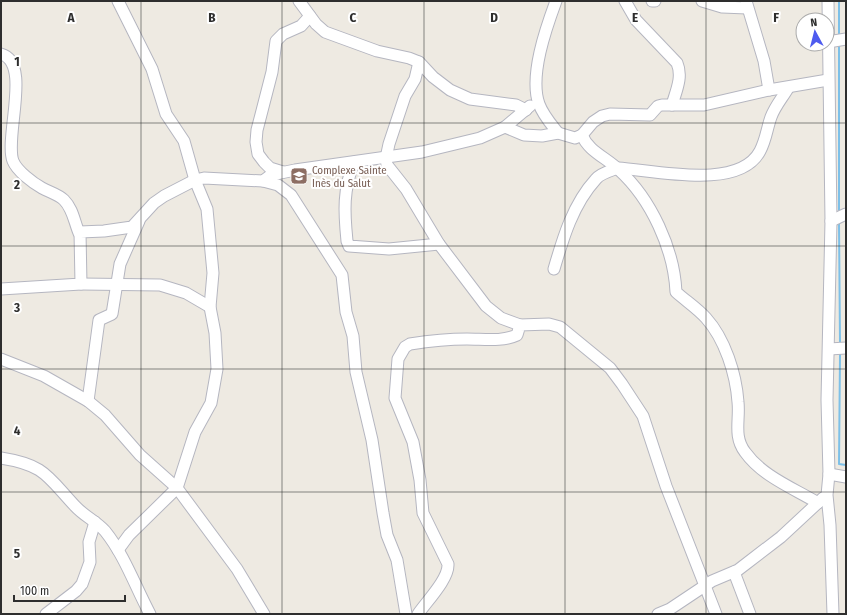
<svg xmlns="http://www.w3.org/2000/svg" width="847" height="615" viewBox="0 0 847 615" font-family="'Fira Sans Condensed',sans-serif">
<rect width="100%" height="100%" fill="#eeeae2"/>
<g fill="none" stroke-linecap="round" stroke-linejoin="round">
<g stroke="#7dc0e8" stroke-width="2">
<path d="M839,1V34"/>
<path d="M839,47V210"/>
<path d="M839,223L840,343"/>
<path d="M840,355L839,464L846,465"/>
</g>
<g stroke="#b5b6c0" stroke-width="13">
<g id="minor">
<path d="M299,1L316,24L325,32L377,51L409,58L419,62L433,77L450,90L470,99L516,105L526,110"/>
<path d="M556,1C546,28 529,76 539,104C543,115 551,124 558,133"/>
<path d="M625,1L636,20L677,63C683,77 676,91 672,105"/>
<path d="M652,1H655"/>
<path d="M702,1L722,7L747,8"/>
<path d="M746,1L764,61L769,90"/>
<path d="M828,1L831,221L827,400L829,474L827,495L830,525L833,614"/>
<path d="M828,42L846,39"/>
<path d="M1,54C32,62 4,138 13,161C17,171 33,183 42,188C49,192 58,194 64,200C73,209 74,221 79,233"/>
<path d="M419,62L415,79L405,96L389,144L386,158L387,165L406,189L439,244L486,306L501,318L520,325"/>
<path d="M505,127L530,106"/>
<path d="M582,135C588,151 607,158 619,170C651,199 674,249 676,292C686,301 697,308 706,318C725,339 736,374 738,402C740,420 733,436 745,452C762,476 793,488 818,503"/>
<path d="M354,162C343,190 344,211 347,241L349,246L389,249L439,244"/>
<path d="M283,172L270,168L264,162L258,154L256,142L257,130L272,72L276,41L283,34L301,26L310,16"/>
<path d="M263,181L278,185L291,195L342,275L346,312L353,336L356,372L372,440L383,513L387,535L397,560L406,614"/>
<path d="M831,221L846,214"/>
<path d="M554,269C563,238 573,204 596,179C601,173 610,171 618,168C654,170 739,191 760,151C766,140 767,128 771,117C775,106 783,97 788,88"/>
<path d="M81,284L160,285L186,293L210,307"/>
<path d="M1,289L81,284L80,232L104,231L132,227L154,203L164,196L195,180L204,178L263,181L271,175L295,170L422,152L480,138L505,127L524,135L542,136L558,133L575,138L582,135L593,122L602,116L610,114L650,115L658,106L662,105H704L769,90L828,80"/>
<path d="M829,349L846,348"/>
<path d="M1,359L44,376L88,401L105,415L140,455L177,488L237,569L264,614"/>
<path d="M88,401L99,320L112,314L120,264L139,221"/>
<path d="M1,458C45,465 47,476 75,506C84,516 96,521 105,531C125,556 135,586 150,614"/>
<path d="M829,474L846,477"/>
<path d="M118,550L129,535L177,488L195,432L211,403L217,369L215,333L210,307L213,273L207,209L195,180L184,141L166,114L152,69L118,1"/>
<path d="M734,572L750,614"/>
<path d="M46,614L76,591L82,584L90,562L89,542L95,522"/>
<path d="M418,614C426,602 449,579 448,564L423,513L420,480L413,442L395,398L398,359L405,347L410,344C429,341 449,339 467,339C484,339 502,342 517,335L520,325L549,324L560,327L610,368L622,384L643,416L666,486L716,614"/>
<path d="M658,614L670,609L712,581L738,570L781,537L823,498"/>
</g>
</g>
<use href="#minor" stroke="#fff" stroke-width="11"/>
</g>
<path fill="none" stroke="#2e2e2e" stroke-width="1" stroke-opacity="0.55" d="M141,1V614M282,1V614M424,1V614M565,1V614M706,1V614M1,123H846M1,246H846M1,369H846M1,492H846"/>
<defs>
<g id="school-square" transform="scale(0.9)"><rect x="-9" y="-9" width="18" height="18" rx="4" fill="#8d6e63" stroke="#fff"/><path d="M0-5L7-2L0 1L-7-2ZM-4 1L0 2.5L4 1V4Q0 6-4 4Z" fill="#fff"/></g>
</defs>
<g fill-rule="evenodd">
<use href="#school-square" x="299" y="176"/>
</g>
<g text-anchor="middle" stroke-width="4" stroke-linejoin="round" paint-order="stroke">
<g font-size="11" fill="#785e54" stroke="#fff" text-anchor="start">
<text x="312" y="174">Complexe Sainte<tspan x="312" dy="13">Inès du Salut</tspan></text>
</g>
</g>
<g font-size="13" text-anchor="middle" font-weight="bold" fill="#2e2e2e" stroke="#fff" stroke-width="4" stroke-linejoin="round" paint-order="stroke">
<text x="71" y="22">A</text>
<text x="212" y="22">B</text>
<text x="353" y="22">C</text>
<text x="494" y="22">D</text>
<text x="635" y="22">E</text>
<text x="776" y="22">F</text>
<text x="17" y="66">1</text>
<text x="17" y="189">2</text>
<text x="17" y="312">3</text>
<text x="17" y="435">4</text>
<text x="17" y="558">5</text>
</g>
<rect width="847" height="615" fill="none" stroke="#2e2e2e" stroke-width="4"/>
<g transform="translate(815 32) rotate(353)"><circle r="19" fill="#ffffff" stroke="#ababab"/>
<path d="M0-3L7 15L0 10L-7 15Z" fill="#4e5bef"/>
<text y="-6" font-size="11" font-weight="bold" text-anchor="middle" fill="#2e2e2e">N</text>
</g>
<path d="M14 595v6h111v-6" fill="none" stroke="#2e2e2e" stroke-width="2"/>
<text x="20" y="595" font-size="12" fill="#2e2e2e" stroke="#ffffff" stroke-width="3" paint-order="stroke">100 m</text>
</svg>
